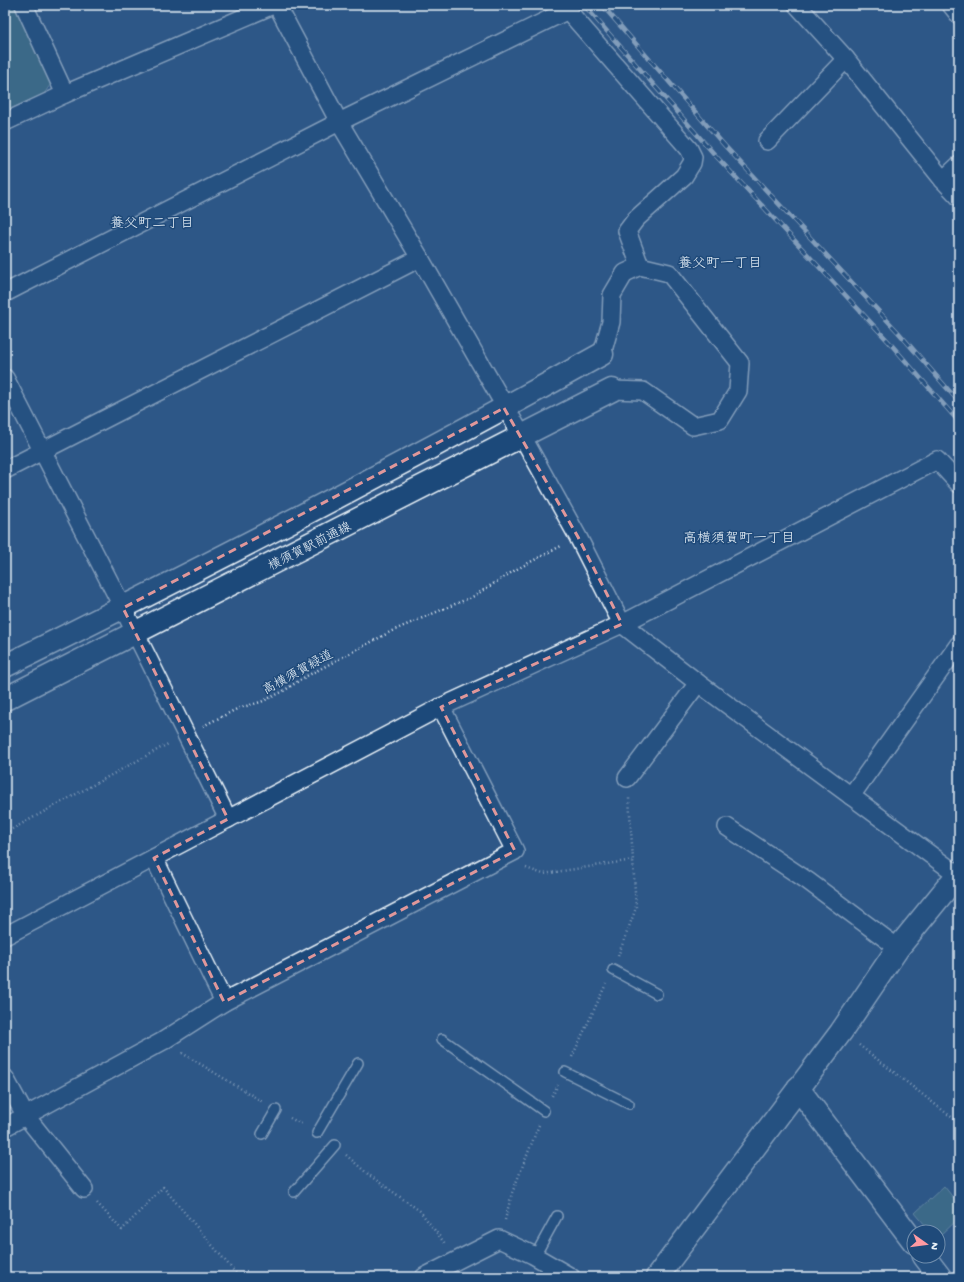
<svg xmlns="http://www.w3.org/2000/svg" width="964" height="1282" viewBox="0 0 964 1282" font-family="'Gochi Hand','Klee One',sans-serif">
<rect width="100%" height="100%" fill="#2e5787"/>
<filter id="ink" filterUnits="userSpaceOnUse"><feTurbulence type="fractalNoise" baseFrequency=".025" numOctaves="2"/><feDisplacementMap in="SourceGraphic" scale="8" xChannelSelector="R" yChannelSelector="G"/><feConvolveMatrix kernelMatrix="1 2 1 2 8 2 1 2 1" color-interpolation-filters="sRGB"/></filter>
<g filter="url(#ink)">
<g fill="#4d7e89" stroke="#9ab8c0">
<path d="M5,5H18L52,82L44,94L5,111Z"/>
<path d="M944,1186L959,1205V1218L938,1238V1232H931L915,1213Z"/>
</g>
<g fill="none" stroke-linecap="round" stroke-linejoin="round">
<g stroke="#e8f1f8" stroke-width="12">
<g id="service">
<path d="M613,970L657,994"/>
<path d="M442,1039L544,1111"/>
<path d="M565,1072L629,1104"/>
<path d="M317,1133L358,1063"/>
<path d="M262,1134L276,1110"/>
<path d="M294,1192L335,1145"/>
<path d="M535,1256L557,1216"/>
<path d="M542,1277L550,1265"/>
</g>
</g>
<g stroke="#e8f1f8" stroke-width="20">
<g id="minor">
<path d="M24,5L65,94"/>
<path d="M277,5L339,122L420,258L522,436L578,537L622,624L698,683L958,875"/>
<path d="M563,5L689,149L693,157L692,163L684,176L636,219L627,231L640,266"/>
<path d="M797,5L846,59L943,180L959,197"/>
<path d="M951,5L959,15"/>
<path d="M5,122L65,94L273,5"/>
<path d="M767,141L846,59"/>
<path d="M943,180L959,165"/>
<path d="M5,293L339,122L568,10"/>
<path d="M602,354L611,322L612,295L625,273L640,266L669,273L740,363L738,391L720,420L693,426L643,391L612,390"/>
<path d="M5,378L123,608L228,819"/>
<path d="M5,470L420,258"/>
<path d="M627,778L698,683"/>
<path d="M851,796L959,644"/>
<path d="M727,827L808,881L898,948"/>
<path d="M154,858L224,1002"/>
<path d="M5,936L441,707L622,624L937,460L959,484"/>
<path d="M5,1078L25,1115L84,1189"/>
<path d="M5,1127L163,1041L224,1002L515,851L441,707"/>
<path d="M424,1277L499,1239L533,1255L571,1277"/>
</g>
</g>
<g stroke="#e8f1f8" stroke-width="25">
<g id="tertiary">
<path d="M5,666C206,567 406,463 602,354"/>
<path d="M5,699L612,390"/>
<path d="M798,1088L914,1242"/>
<path d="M924,1256L940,1277"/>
<path d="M657,1277L841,1032L898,948L959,873"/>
</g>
</g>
<g stroke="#e8f1f8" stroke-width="2.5" stroke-dasharray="1 3" stroke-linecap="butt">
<path d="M203,726L239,708L261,702L282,692L303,678L392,631L474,596L517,569L561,546"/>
<path d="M5,833L168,744"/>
<path d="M526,868L543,874L633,860"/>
<path d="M618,956L636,908L629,798"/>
<path d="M859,1045L959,1123"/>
<path d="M182,1053L263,1102"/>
<path d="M572,1057L606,984"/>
<path d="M552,1096L558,1085"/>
<path d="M290,1118L303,1125"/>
<path d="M346,1155L369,1175L420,1211L446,1245"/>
<path d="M97,1203L122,1230L163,1187L239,1277"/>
<path d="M505,1220L512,1193L539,1125"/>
</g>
<use href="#service" stroke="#1f4a7a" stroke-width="9"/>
<use href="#minor" stroke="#1f4a7a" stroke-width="17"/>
<use href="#tertiary" stroke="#1f4a7a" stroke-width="22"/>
<g stroke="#e8f1f8" stroke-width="4.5">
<g id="rail">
<path d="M584,5L715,155L888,341L959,422"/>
<path d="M602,5L725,146L898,332L959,402"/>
</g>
</g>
<use href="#rail" stroke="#1f4a7a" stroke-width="3" stroke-dasharray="9" stroke-linecap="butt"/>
</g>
</g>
<path d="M0 0H964V1282H0ZM504,408L578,537L622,624L441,707L515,851L224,1002L154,858L228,819L123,608Z" fill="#2e5787" fill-opacity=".55" fill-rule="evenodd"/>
<path fill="none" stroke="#e0979a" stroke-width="3" stroke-dasharray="8 5" stroke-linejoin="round" d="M504,408L578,537L622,624L441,707L515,851L224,1002L154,858L228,819L123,608Z"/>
<g text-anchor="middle" stroke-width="3" stroke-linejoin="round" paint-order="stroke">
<g font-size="13" fill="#e8f1f8" stroke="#1f4a7a">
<text transform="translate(309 545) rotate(-27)" y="5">横須賀駅前通線</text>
<text transform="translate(297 671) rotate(-29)" y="5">高横須賀緑道</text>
</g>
<g font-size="14" fill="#e8f1f8" stroke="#1f4a7a">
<text x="152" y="227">養父町二丁目</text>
<text x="720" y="267">養父町一丁目</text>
<text x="739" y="542">高横須賀町一丁目</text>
</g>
</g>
<rect width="964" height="1282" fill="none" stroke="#1f4a7a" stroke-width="20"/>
<rect x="10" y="10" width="944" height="1262" fill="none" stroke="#e8f1f8" stroke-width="1.5" filter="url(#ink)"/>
<g transform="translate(926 1244) rotate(104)"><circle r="19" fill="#1f4a7a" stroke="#6f8dac"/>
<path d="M0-3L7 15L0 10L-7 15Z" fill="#ff9aa2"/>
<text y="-6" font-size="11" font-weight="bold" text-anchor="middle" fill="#e8f1f8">N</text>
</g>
</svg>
